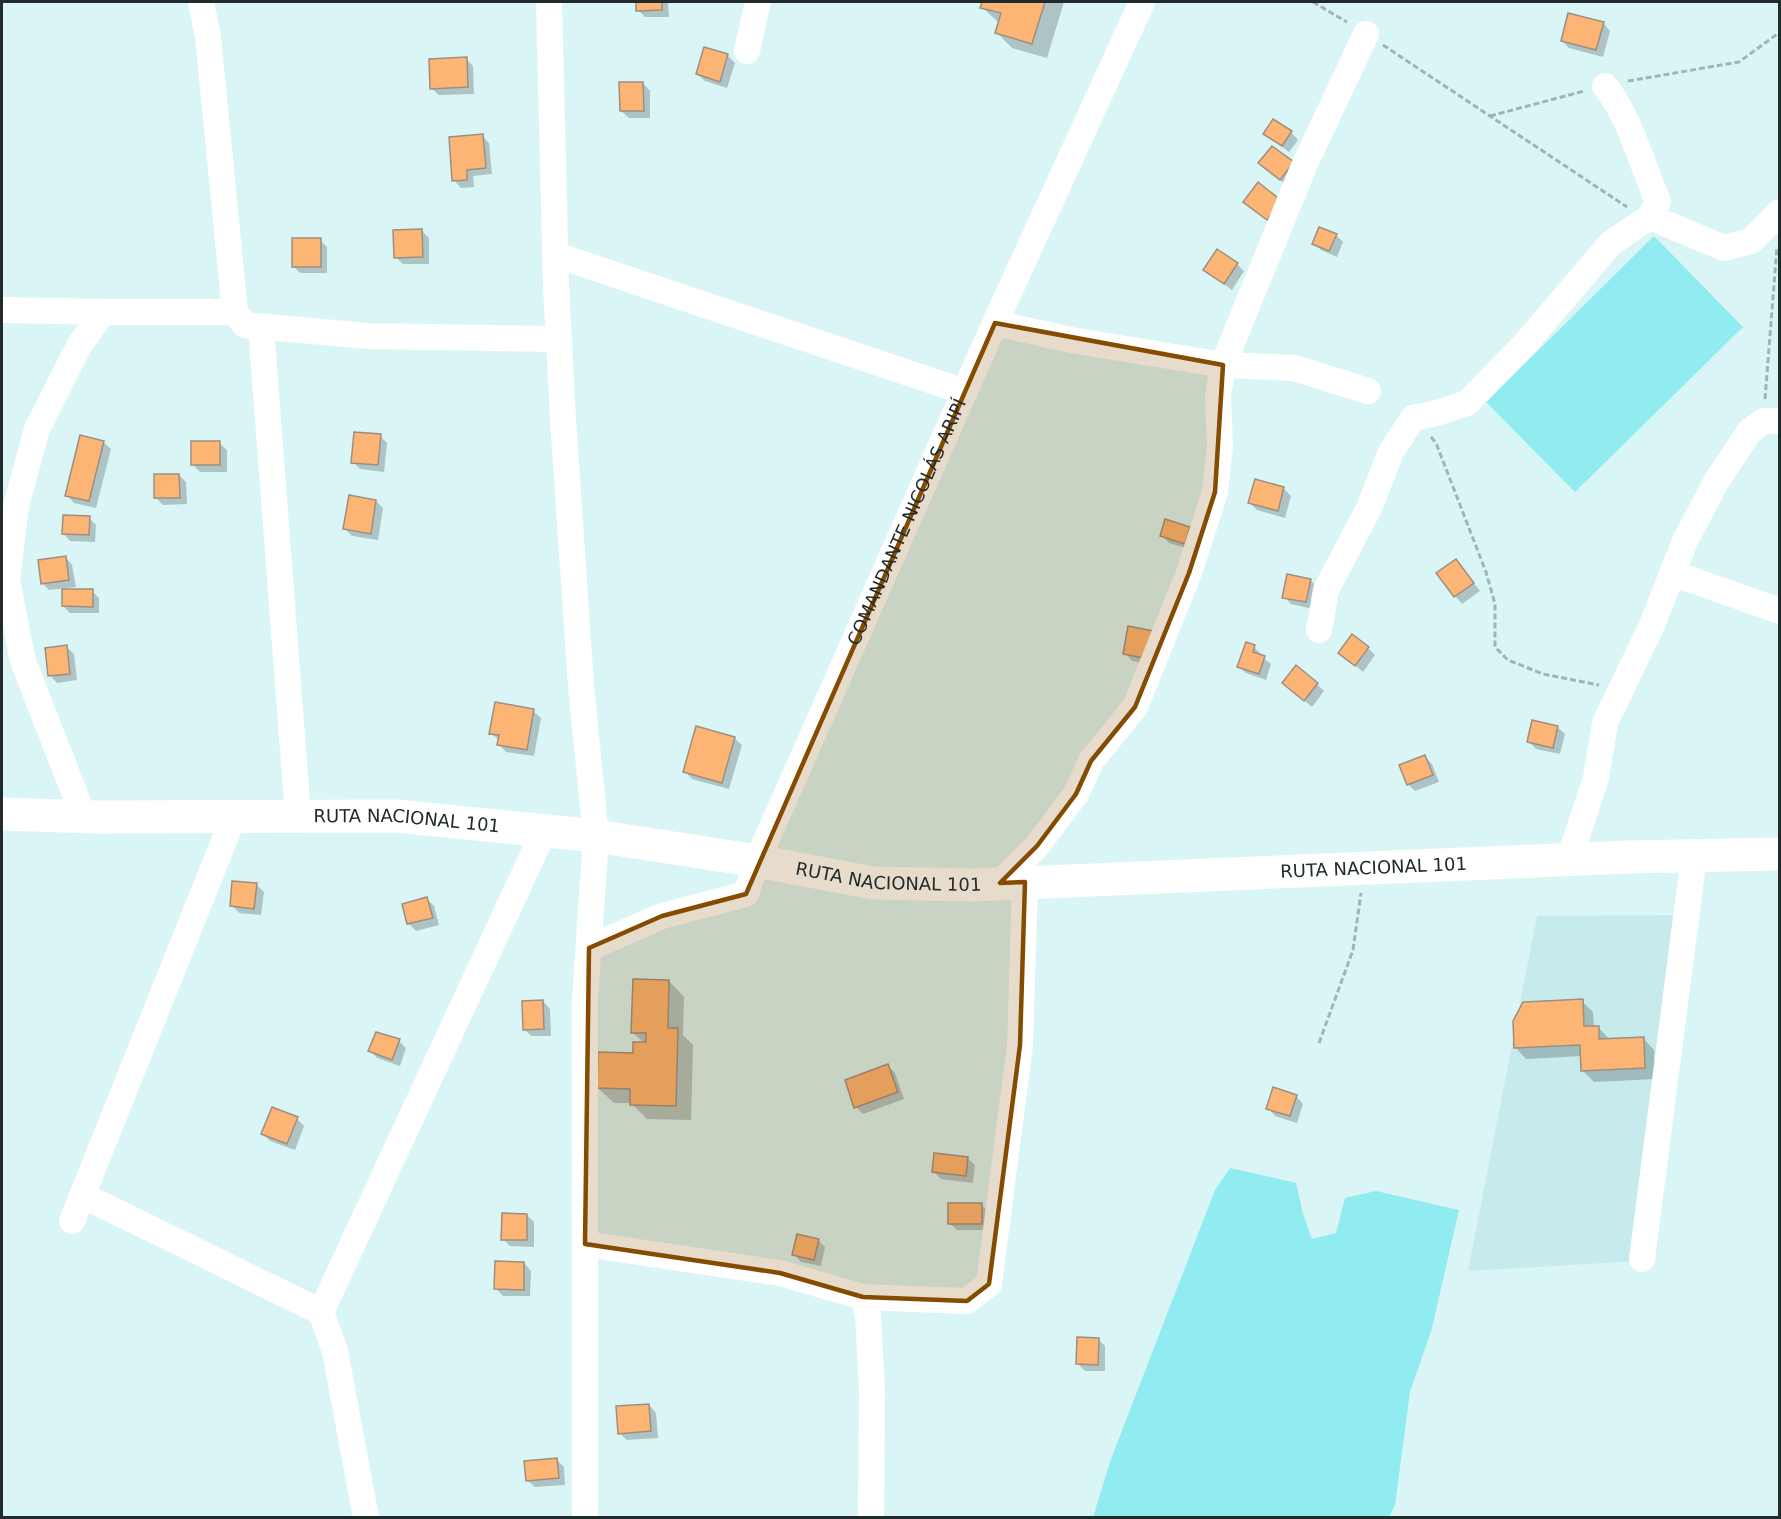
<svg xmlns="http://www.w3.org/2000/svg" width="1781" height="1519" viewBox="0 0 1781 1519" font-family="'DejaVu Sans',sans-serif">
<rect width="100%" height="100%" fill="#daf5f5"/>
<path fill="#c7ebec" d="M1693,915L1639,1261L1468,1271L1537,916Z"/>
<g fill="#90ecf0">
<path d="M1654,236L1743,327L1575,492L1486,402Z"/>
<path d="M1230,1168L1296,1183L1303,1214L1312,1239L1336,1233L1345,1198L1376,1191L1459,1210L1432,1328L1410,1392L1395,1505L1389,1517H1093L1111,1459L1215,1190Z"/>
</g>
<g fill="#0003">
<path d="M638,2H668L669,17H645L638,10Z"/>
<path d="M983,2H1064L1047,58L1012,48L996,32L999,23L982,7Z"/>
<path d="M1603,23L1610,31L1603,57L1569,48L1562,41Z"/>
<path d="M727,55L735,63L727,88L705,81L697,74Z"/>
<path d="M466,59L473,66L474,94L439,95L431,88Z"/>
<path d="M643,83L650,91V118H629L621,111Z"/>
<path d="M1291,132L1298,140L1289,152L1265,134Z"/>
<path d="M482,136L489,143L492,174L473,176L474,187L461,188L454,180Z"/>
<path d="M1260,163L1293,164L1288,186L1267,170Z"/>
<path d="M422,231L429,238V264H403L395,257Z"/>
<path d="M1336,235L1343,242L1337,257L1321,250L1314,243Z"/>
<path d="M320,240L327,247V273H300L293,266Z"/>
<path d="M1237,264L1244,271L1232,290L1205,270Z"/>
<path d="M380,436L387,443L384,472L360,469L353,462Z"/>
<path d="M103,442L111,449L96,508L74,503L67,495Z"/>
<path d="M219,443L227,450V472H200L193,465Z"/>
<path d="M179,475L186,482L187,504L163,505L156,498Z"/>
<path d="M1256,481L1284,489L1291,496L1285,518L1257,510L1250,503Z"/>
<path d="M376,501L383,508L378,540L352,536L344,528Z"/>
<path d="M89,518L96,525L95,542L70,541L63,533Z"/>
<path d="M1189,528L1197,535L1192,550L1169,543L1162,536Z"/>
<path d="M65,557L72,565L76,587L49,590L42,583Z"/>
<path d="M1456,561L1480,591L1462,604L1455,596Z"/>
<path d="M1310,580L1317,587L1313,609L1291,604L1284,597Z"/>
<path d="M92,591L99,598V613H70L63,606Z"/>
<path d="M1129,628L1156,665L1132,661L1125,653Z"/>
<path d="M66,647L74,654L77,680L57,683L50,675Z"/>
<path d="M1254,647L1261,654V656L1271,664L1266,680L1246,673L1239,666Z"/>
<path d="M1368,648L1375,655L1363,672L1340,653Z"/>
<path d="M1284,683L1317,684L1324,691L1312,707Z"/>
<path d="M533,711L541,718L534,756L506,752L499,744L500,741L491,733Z"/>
<path d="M1557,727L1565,734L1560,754L1536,749L1529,742Z"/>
<path d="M734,738L742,745L729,789L692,779L685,771Z"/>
<path d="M1425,757L1432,764L1439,782L1415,791L1408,784Z"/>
<path d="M256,884L264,892L261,915L239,913L232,905Z"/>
<path d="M427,899L434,906L439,925L416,931L409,924Z"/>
<path d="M669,981L684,997L683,1035L693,1045L691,1120L647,1119L631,1103H614L598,1088L644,1043L633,1033Z"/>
<path d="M543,1001L550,1009L551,1036H531L524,1029Z"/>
<path d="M1582,1001L1593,1012L1594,1027H1598L1609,1039L1643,1038L1654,1050L1655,1079L1594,1082L1583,1071L1582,1056L1526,1059L1515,1047Z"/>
<path d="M399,1041L406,1048L400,1066L377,1058L370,1050Z"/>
<path d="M888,1066L895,1073L904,1099L863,1114L856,1107Z"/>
<path d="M1296,1096L1303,1104L1297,1123L1275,1116L1268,1108Z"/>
<path d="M297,1119L304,1126L295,1150L270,1141L263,1134Z"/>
<path d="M967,1158L975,1165L973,1183L941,1179L934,1172Z"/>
<path d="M981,1205L989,1212L988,1230H957L949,1223Z"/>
<path d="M527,1215L534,1222V1247L510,1246L503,1239Z"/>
<path d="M818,1240L825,1247L821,1266L801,1262L794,1254Z"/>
<path d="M524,1263L531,1271L530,1296H503L495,1288Z"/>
<path d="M1098,1339L1105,1346V1371H1085L1078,1364Z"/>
<path d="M649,1405L656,1413L658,1438L627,1440L619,1433Z"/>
<path d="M557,1460L564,1467L565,1485L535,1487L527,1480Z"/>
</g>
<g fill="#fcb574" stroke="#9e8e80" stroke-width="1.5">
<path d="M636,2H662V10L636,11Z"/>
<path d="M982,2H1045L1032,44L995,33L1001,13L980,8Z"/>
<path d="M1568,13L1604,22L1596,50L1561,41Z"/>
<path d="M704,47L728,54L720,82L696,74Z"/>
<path d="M467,57L468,87L430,89L429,59Z"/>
<path d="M619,82H643L644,111H620Z"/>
<path d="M1273,119L1292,131L1282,146L1263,134Z"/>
<path d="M483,134L486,168L467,170V180L452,181L449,137Z"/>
<path d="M1272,146L1294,162L1280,180L1258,163Z"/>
<path d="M1258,182L1282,201L1267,220L1243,202Z"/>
<path d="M1319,227L1337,234L1329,251L1312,244Z"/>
<path d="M422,229L423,257L394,258L393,230Z"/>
<rect x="292" y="238" width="29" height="29"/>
<path d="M1217,249L1238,263L1224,284L1203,270Z"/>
<path d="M354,432L381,434L378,465L351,463Z"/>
<path d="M80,435L104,441L89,501L65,496Z"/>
<rect x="191" y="441" width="29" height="24"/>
<path d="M154,474H179L180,498H154Z"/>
<path d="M1255,479L1284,487L1278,511L1248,503Z"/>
<path d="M349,495L376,500L371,534L343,529Z"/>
<path d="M63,515L90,516L89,535L62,534Z"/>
<path d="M1165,519L1190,527L1185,544L1160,536Z"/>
<path d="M66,556L69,580L41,584L38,560Z"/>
<path d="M1456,559L1474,583L1454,597L1436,573Z"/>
<path d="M1287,574L1311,579L1306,602L1282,598Z"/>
<path d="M62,589H93V607L62,606Z"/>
<path d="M1128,626L1154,631L1149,659L1123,654Z"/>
<path d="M1352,634L1369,647L1355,666L1338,653Z"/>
<path d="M1246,642L1255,645L1253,652L1265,656L1259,674L1237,667Z"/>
<path d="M67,645L70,674L48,676L45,648Z"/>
<path d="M1296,665L1318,683L1304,701L1282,683Z"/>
<path d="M495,702L534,709L527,750L497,745L499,735L489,734Z"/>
<path d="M1532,720L1558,726L1553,748L1527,742Z"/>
<path d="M696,726L735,737L722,783L683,772Z"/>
<path d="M1425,755L1433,775L1407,785L1399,765Z"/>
<path d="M232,881L257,883L254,909L230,906Z"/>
<path d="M427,897L433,918L407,924L402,904Z"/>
<path d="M633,979L669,980L668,1028H678L676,1106L630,1105V1089L597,1088L598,1052L633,1053V1042H646V1033H631Z"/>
<path d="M1583,999L1584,1026H1599V1039L1644,1037L1645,1068L1581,1071L1580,1045L1514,1048L1513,1021L1523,1002Z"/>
<path d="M543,1000L544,1029L523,1030L522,1001Z"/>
<path d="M376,1032L400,1039L392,1060L368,1051Z"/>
<path d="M888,1064L898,1092L854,1108L845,1080Z"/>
<path d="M1273,1087L1297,1095L1290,1116L1266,1109Z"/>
<path d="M272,1107L298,1117L287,1144L261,1134Z"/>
<path d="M934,1153L968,1157L966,1176L932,1172Z"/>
<rect x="948" y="1203" width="34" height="21"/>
<path d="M502,1213L527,1214V1240H501Z"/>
<path d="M797,1234L819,1239L814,1260L792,1255Z"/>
<path d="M495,1261L524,1262V1290L494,1289Z"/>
<path d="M1077,1337L1099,1338L1098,1365L1076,1364Z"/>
<path d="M649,1404L651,1431L618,1434L616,1406Z"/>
<path d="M557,1458L559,1478L526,1481L524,1461Z"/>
</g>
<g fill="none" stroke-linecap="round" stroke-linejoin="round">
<g stroke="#9fb5b5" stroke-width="3" stroke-dasharray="6 3" stroke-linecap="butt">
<path d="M1313,2L1347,22"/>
<path d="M1383,45L1627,207"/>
<path d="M1628,81L1739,62L1780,32"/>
<path d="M1490,116L1584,91"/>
<path d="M1765,399L1777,247"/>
<path d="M1431,437L1436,443L1486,572L1495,604V647L1508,660L1543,674L1599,685"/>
<path d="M1319,1043L1353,950L1361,893"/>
</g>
<g stroke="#fff" stroke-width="26">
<path d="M201,2L208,37L235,312L245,325L367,336L559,339"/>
<path d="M549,2L556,285L563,419L581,686L596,836L585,999V1518"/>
<path d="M747,51L758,2"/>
<path d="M1650,217L1724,248L1751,241L1780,212"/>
<path d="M556,255L965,392"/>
<path d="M2,310L103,312"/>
<path d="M995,323L1071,340L1223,365L1294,368L1368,391"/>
<path d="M261,327L298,816"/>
<path d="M1672,573L1780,611"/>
<path d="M1319,630L1326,590L1369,508L1391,452L1413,418L1437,413L1467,403L1524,345L1611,243L1650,217L1658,201C1641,163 1631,119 1605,86"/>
<path d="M83,815L23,661L7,580L16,506L37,429L79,346L103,312H235"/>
<path d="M1569,860L1596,778L1605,723L1652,625L1685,541L1716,482L1749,432L1763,421H1780"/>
<path d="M1000,883L1037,846L1076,794L1091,761L1135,707L1189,573L1215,492L1220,446L1218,396L1223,365L1304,166L1366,34"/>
<path id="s1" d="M589,948L662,916L746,894L757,861L995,323L1142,2"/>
<path d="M82,1195L321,1312"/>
<path d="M72,1221L234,816"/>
<path d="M585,1244L780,1273L863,1297L967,1301L989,1284L1020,1045L1025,882"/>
<path d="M1642,1259L1694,856"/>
<path d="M863,1297L868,1315L872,1391L871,1518"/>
<path d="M366,1518L335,1351L321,1312L544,831"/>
</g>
<path stroke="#fff" stroke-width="33" id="s2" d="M2,814L94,817L396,816L596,836L757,861L873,883L973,885L1628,857L1780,854"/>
</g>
<path fill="#854b00" fill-opacity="0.2" stroke="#854b00" stroke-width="4.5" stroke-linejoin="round" d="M995,323L1223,365L1215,492L1189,573L1135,707L1091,761L1076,794L1037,846L1000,883L1025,882L1020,1045L989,1284L967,1301L863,1297L780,1273L585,1244L589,948L662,916L746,894Z"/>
<g text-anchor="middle" stroke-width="4.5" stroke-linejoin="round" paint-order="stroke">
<g font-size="18" fill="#212b2b" stroke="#f4fefe">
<text dy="6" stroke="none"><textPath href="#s1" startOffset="572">COMANDANTE NICOLÁS ARIPÍ</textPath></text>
<text dy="6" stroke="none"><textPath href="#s2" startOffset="405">RUTA NACIONAL 101</textPath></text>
<text dy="6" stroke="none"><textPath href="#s2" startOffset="1377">RUTA NACIONAL 101</textPath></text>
<text dy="6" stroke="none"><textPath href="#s2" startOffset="891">RUTA NACIONAL 101</textPath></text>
</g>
</g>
<rect width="1781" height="1519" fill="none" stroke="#212b2b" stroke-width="6"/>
</svg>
